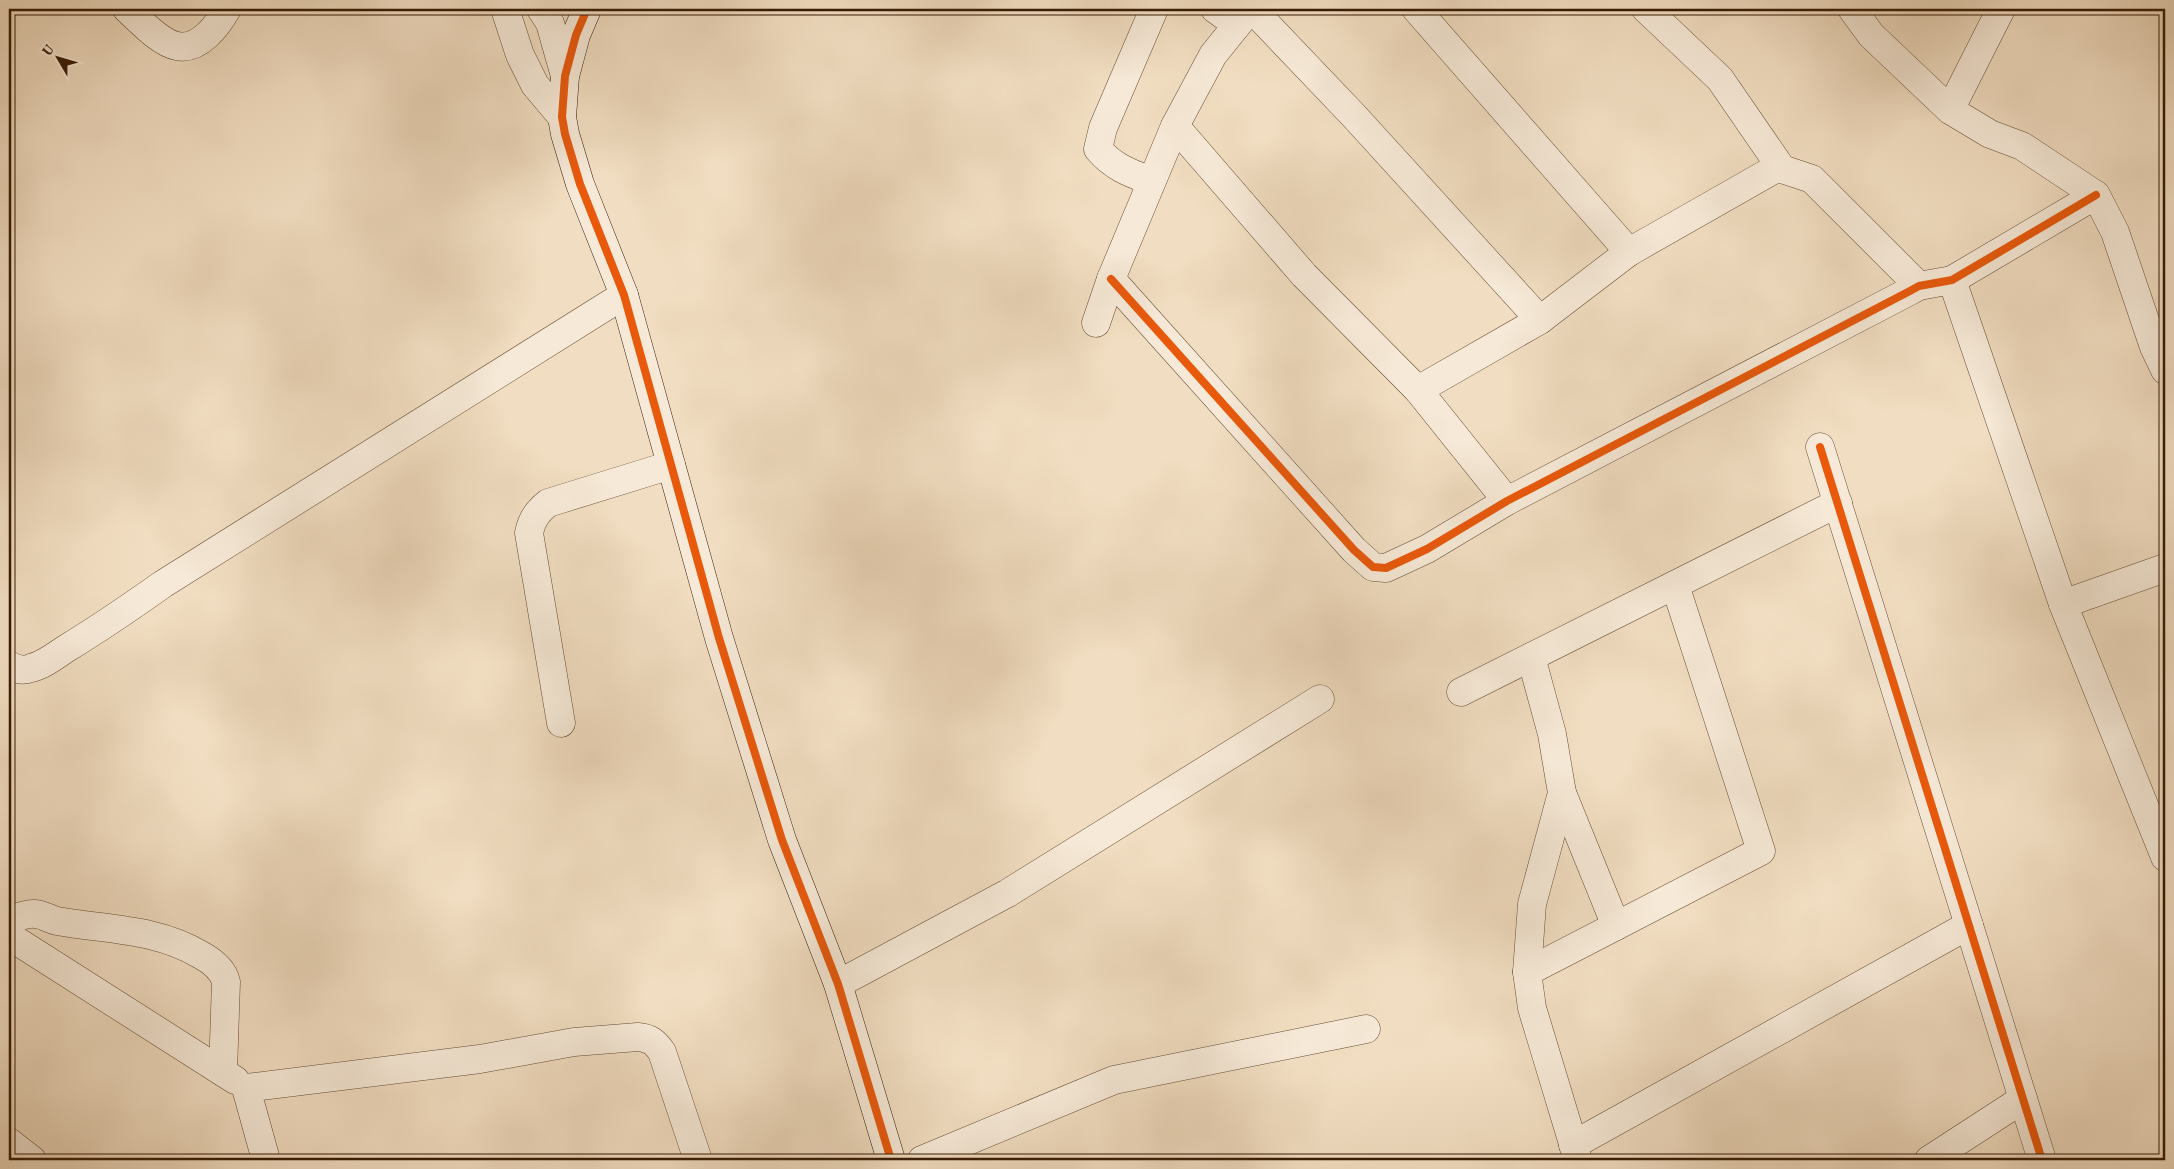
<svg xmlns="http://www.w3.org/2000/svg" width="2174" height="1169" viewBox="0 0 2174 1169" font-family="Vollkorn,serif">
<rect width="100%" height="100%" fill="#f1ddc1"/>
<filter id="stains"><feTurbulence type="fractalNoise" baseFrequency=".004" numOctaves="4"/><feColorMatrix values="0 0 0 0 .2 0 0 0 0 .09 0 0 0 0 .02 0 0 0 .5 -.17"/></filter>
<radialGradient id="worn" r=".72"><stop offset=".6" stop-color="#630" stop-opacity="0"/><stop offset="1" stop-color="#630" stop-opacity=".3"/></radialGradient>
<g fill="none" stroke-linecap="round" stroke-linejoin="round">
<g stroke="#664c34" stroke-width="29">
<g id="street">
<path d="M127,9C139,20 160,43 177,46C199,51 218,25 227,9"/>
<path d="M505,9L520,55L535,85L562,117"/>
<path d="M541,9L550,23L565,76"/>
<path d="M1215,9L1237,25"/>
<path d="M1252,9L1355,117L1540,320"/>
<path d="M1416,9L1629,252"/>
<path d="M1646,9L1720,79L1782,169"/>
<path d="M1852,9L1871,35L1950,110L1990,134L2022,146L2096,195L2115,232L2154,347L2165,370"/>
<path d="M1950,110L2001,9"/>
<path d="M1175,126L1304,275L1418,390L1507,501"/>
<path d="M1151,181C1130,173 1113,167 1098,149L1103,128L1154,9"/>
<path d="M1111,279L1354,550L1373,567L1386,568L1427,549L1507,501L1908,292L1919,286L1952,280L2096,195"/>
<path d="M1952,280L2063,604"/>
<path d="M1096,323L1111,279L1175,126L1213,55L1250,9"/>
<path d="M1418,390L1540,320L1629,252L1773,170L1782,169L1812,179L1919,286"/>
<path d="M1820,447L2042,1160"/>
<path d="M2165,568L2063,604L2165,857"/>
<path d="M1531,657L1552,734L1562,793L1532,904L1527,972L1532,1008L1578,1160"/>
<path d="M9,665C15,669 23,671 31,668C44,665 56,655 67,648C100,628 132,606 163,584L624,295"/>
<path d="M1461,692L1838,503"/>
<path d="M561,723L529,533C532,519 537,512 548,503L671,465"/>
<path d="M1562,793L1616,926"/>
<path d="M9,920C16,918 27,913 35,914C42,914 49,919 57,921C107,930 156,928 201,955C212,961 223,969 226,982L223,1072"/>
<path d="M9,936L235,1080"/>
<path d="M1527,972L1761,851L1675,585"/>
<path d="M838,984L1008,893L1320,699"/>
<path d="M9,1142L32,1160"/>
<path d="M1573,1145L1969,925"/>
<path d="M266,1160L246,1088L480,1059L574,1042L638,1037C650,1038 655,1042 662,1052L698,1160"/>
<path d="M922,1160L1114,1080L1366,1029"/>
<path d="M1929,1160L2023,1099"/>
</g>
</g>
<g stroke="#371b05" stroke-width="29">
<path id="secondary" d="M587,9L576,35L565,76L562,117L565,134L580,184L624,295L719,638L782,840L838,984L891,1160"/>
</g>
<use href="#street" stroke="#f6e9d7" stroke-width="28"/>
<use href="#secondary" stroke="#f6e9d7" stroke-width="28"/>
<g stroke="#f6e9d7" stroke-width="11">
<g id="cycleway">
<path d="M587,9L576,35L565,76L562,117L565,134L580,184L624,295L719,638L782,840L838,984L891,1160"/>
<path d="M1111,279L1354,550L1373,567L1386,568L1427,549L1507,501L1908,292L1919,286L1952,280L2096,195"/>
<path d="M1820,447L2042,1160"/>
</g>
</g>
<use href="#cycleway" stroke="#e8590c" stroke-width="8"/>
</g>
<rect width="2174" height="1169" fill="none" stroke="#f1ddc1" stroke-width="30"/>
<rect x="10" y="10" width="2154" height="1149" fill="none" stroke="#371b05" stroke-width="2.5"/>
<rect x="15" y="15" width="2144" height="1139" fill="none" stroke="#371b05"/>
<g transform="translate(58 58) rotate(308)" stroke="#f6e9d7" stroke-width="4" paint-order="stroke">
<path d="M0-4L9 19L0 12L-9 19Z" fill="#371b05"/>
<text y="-8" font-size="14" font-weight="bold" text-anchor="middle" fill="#371b05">U</text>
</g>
<rect width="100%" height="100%" filter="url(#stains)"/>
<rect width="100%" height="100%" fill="url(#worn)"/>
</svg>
